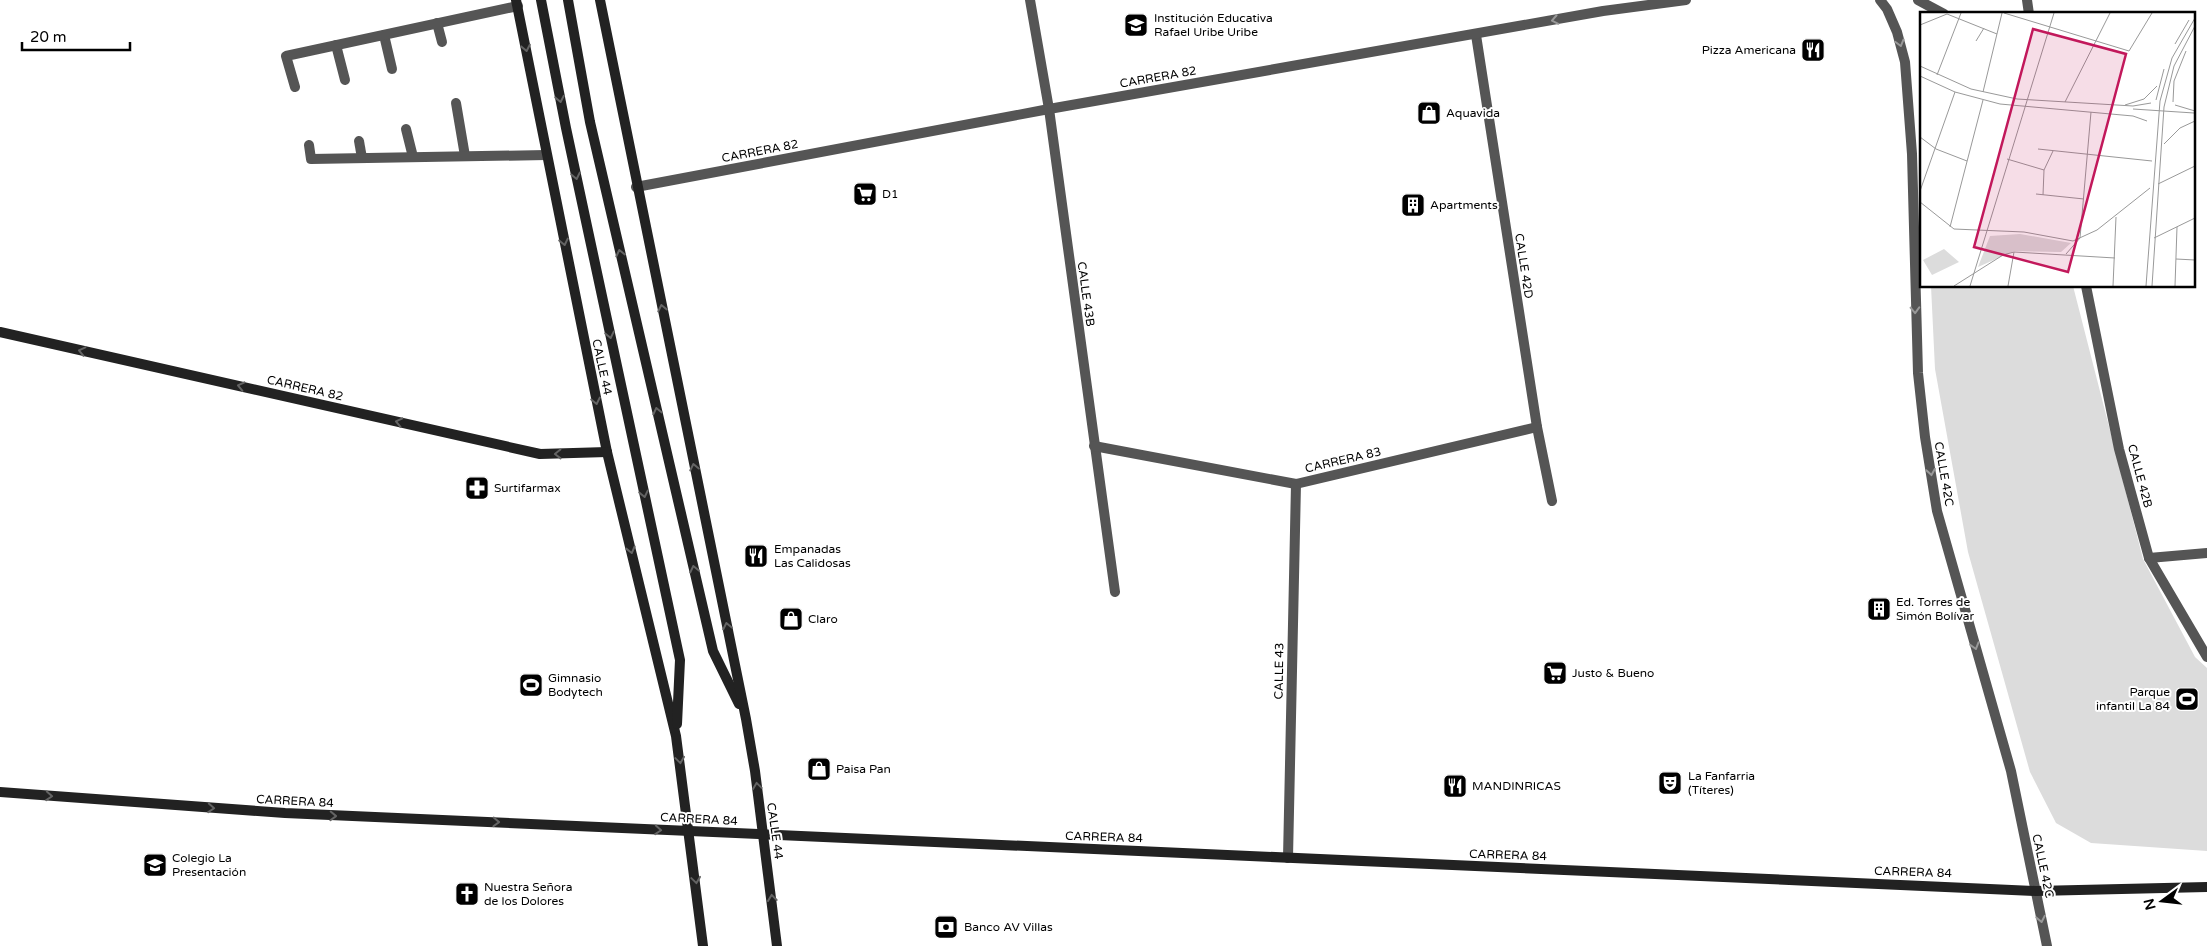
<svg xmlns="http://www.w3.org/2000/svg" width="2207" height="946" viewBox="0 0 2207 946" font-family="'Varela Round',sans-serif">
<rect width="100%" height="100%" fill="#fff"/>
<path fill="#dcdcdc" d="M1931,286H2073L2143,559L2195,657L2207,668V851L2091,843L2056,823L2030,772L1968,552L1935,369Z"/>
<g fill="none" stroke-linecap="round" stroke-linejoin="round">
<g stroke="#555" stroke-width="10">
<path d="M437,23L442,42"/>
<path d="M384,35L392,69"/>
<path d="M336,45L345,80"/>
<path d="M295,87L286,56L518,6"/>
<path d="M456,103L465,156"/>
<path d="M406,129L413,157"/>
<path d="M359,141L362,158"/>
<path d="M309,145L311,159L546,155"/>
</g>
<g stroke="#555" stroke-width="10">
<path d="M1030,0L1049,109L1115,592"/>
<path d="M1880,0L1887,9L1897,32L1905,62L1912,154L1918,373L1925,437L1937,511L2011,771L2047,946"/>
<path d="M1918,0L1944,14"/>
<path d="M2027,0L2029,14"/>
<path d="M1476,35L1537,427L1552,501"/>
<path d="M636,187L1049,109L1603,11L1686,0"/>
<path d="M2086,286L2119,449L2149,558L2207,657"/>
<path d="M1094,446L1296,484L1537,427"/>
<path d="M2149,558L2207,553"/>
<path d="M1288,858L1296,484"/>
</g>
<g stroke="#222" stroke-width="10">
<path d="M516,0L607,452L676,736L703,946"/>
<path d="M541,0L566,128L680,660L677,724"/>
<path d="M568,0L590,122L713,651L739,704"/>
<path d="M600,0L746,719L755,771L777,946"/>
<path d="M0,332L540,454L607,452"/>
<path d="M0,792L285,813L2036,891L2207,887"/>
</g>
</g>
<defs><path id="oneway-chevron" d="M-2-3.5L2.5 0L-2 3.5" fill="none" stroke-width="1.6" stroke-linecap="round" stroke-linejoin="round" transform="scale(1.25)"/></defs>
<g stroke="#999">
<use href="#oneway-chevron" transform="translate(1555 20) rotate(169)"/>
<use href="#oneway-chevron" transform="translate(1900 43) rotate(75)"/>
<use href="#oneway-chevron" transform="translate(1915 310) rotate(88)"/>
<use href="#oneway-chevron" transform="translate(1931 472) rotate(81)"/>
<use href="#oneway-chevron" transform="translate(1975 646) rotate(74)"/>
<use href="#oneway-chevron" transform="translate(2041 919) rotate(79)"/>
</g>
<g stroke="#646464">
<use href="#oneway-chevron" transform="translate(526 48) rotate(79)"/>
<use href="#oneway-chevron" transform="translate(560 99) rotate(79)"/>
<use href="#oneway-chevron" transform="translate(576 176) rotate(78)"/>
<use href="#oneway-chevron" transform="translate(564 242) rotate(78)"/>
<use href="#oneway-chevron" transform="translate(620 253) rotate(-103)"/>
<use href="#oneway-chevron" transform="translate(662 308) rotate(-102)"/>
<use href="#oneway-chevron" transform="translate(610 335) rotate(78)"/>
<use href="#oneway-chevron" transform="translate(82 351) rotate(-167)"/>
<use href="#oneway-chevron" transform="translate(241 386) rotate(-167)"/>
<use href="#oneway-chevron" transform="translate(596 401) rotate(78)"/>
<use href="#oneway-chevron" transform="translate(657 411) rotate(-103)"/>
<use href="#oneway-chevron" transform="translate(399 422) rotate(-167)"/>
<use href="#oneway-chevron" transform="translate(558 454) rotate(179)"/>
<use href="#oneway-chevron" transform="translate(694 467) rotate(-102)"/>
<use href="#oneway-chevron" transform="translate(644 494) rotate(78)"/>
<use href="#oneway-chevron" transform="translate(631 550) rotate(76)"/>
<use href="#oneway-chevron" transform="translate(694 569) rotate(-103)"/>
<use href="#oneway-chevron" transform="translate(727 626) rotate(-102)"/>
<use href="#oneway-chevron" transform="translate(680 760) rotate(82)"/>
<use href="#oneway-chevron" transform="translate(757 786) rotate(-98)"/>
<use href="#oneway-chevron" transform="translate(49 796) rotate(4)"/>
<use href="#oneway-chevron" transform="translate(211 808) rotate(4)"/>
<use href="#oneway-chevron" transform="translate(333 816) rotate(2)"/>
<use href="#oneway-chevron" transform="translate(496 822) rotate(2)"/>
<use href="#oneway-chevron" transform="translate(658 830) rotate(4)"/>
<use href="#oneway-chevron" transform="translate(696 880) rotate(82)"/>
<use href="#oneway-chevron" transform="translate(772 898) rotate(-97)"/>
</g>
<defs>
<g id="school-square" transform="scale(1.25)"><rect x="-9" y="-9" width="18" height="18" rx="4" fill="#000" stroke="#fff"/><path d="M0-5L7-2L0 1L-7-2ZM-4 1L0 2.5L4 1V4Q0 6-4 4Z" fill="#fff"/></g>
<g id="restaurant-square" transform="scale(1.25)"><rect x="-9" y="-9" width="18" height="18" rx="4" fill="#000" stroke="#fff"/><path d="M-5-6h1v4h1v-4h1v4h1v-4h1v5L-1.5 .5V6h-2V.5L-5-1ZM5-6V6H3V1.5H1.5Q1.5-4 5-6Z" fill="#fff"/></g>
<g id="shop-square" transform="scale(1.25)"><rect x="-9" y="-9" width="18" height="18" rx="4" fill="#000" stroke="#fff"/><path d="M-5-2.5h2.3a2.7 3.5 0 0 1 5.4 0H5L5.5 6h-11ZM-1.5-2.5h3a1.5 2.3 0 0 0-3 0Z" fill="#fff"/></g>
<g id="supermarket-square" transform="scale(1.25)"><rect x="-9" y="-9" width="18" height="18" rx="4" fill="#000" stroke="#fff"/><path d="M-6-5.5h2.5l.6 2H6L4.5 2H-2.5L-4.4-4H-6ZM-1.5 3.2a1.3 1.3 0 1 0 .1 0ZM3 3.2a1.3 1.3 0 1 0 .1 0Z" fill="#fff"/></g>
<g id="building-square" transform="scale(1.25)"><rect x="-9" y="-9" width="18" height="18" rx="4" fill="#000" stroke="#fff"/><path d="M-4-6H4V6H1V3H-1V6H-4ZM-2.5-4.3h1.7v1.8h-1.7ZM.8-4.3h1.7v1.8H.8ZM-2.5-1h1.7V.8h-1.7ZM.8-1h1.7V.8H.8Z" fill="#fff"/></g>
<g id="pharmacy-square" transform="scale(1.25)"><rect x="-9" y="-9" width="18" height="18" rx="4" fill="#000" stroke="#fff"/><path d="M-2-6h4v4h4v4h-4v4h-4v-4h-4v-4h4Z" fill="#fff"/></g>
<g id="stadium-square" transform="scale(1.25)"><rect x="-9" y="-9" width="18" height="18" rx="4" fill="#000" stroke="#fff"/><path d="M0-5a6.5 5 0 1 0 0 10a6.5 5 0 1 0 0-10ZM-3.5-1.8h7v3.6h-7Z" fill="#fff"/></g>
<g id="theatre-square" transform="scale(1.25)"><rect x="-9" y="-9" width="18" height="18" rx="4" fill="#000" stroke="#fff"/><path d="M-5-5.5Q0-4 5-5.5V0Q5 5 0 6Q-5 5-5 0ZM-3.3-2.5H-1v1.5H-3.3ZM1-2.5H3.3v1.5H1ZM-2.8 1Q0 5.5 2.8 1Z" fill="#fff"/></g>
<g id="church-square" transform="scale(1.25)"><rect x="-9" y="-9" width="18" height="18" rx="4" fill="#000" stroke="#fff"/><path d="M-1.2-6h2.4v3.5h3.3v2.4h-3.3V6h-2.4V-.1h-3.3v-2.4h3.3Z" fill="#fff"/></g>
<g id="bank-square" transform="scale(1.25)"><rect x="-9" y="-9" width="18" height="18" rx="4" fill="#000" stroke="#fff"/><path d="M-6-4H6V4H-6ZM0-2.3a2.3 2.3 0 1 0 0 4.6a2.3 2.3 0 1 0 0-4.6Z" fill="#fff"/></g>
</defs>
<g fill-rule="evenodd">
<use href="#school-square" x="1136" y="25"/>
<use href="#restaurant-square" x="1813" y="50"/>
<use href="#shop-square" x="1429" y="113"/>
<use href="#supermarket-square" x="865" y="194"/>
<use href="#building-square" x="1413" y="205"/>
<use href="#pharmacy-square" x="477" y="488"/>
<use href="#restaurant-square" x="756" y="556"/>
<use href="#building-square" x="1879" y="609"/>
<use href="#shop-square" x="791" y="619"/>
<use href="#supermarket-square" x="1555" y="673"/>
<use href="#stadium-square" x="531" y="685"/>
<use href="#stadium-square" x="2187" y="699"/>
<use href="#shop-square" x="819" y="769"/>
<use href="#theatre-square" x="1670" y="783"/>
<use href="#restaurant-square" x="1455" y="786"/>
<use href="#school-square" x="155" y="865"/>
<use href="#church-square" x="467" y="894"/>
<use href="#bank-square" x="946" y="927"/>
</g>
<g text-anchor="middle" stroke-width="4" stroke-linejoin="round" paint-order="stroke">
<g font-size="12" fill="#000" stroke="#fff" text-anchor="start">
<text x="1154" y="22">Institución Educativa<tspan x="1154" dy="14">Rafael Uribe Uribe</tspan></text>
<text x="1796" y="54" text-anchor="end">Pizza Americana</text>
<text x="1446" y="117">Aquavida</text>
<text x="882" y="198">D1</text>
<text x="1430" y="209">Apartments</text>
<text x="494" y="492">Surtifarmax</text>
<text x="774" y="553">Empanadas<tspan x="774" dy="14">Las Calidosas</tspan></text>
<text x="1896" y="606">Ed. Torres de<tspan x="1896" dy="14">Simón Bolívar</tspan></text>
<text x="808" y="623">Claro</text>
<text x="1572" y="677">Justo &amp; Bueno</text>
<text x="548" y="682">Gimnasio<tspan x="548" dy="14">Bodytech</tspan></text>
<text x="2170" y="696" text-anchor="end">Parque<tspan x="2170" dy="14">infantil La 84</tspan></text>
<text x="836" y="773">Paisa Pan</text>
<text x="1688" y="780">La Fanfarria<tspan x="1688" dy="14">(Títeres)</tspan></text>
<text x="1472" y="790">MANDINRICAS</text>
<text x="172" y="862">Colegio La<tspan x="172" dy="14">Presentación</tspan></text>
<text x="484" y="891">Nuestra Señora<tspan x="484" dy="14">de los Dolores</tspan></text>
<text x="964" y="931">Banco AV Villas</text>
</g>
<g font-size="12" fill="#000" stroke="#fff">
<text transform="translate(1158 77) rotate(-10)" y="4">CARRERA 82</text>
<text transform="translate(760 151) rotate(-11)" y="4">CARRERA 82</text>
<text transform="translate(1524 266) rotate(81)" y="4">CALLE 42D</text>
<text transform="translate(1086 294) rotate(82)" y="4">CALLE 43B</text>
<text transform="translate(602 367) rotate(78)" y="4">CALLE 44</text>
<text transform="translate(305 388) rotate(13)" y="4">CARRERA 82</text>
<text transform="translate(1343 460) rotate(-13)" y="4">CARRERA 83</text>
<text transform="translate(1944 474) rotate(80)" y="4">CALLE 42C</text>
<text transform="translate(2140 476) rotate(75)" y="4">CALLE 42B</text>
<text transform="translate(1279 671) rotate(-89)" y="4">CALLE 43</text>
<text transform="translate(295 801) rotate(3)" y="4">CARRERA 84</text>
<text transform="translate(699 819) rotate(3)" y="4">CARRERA 84</text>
<text transform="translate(775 831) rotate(82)" y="4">CALLE 44</text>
<text transform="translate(1104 837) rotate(2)" y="4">CARRERA 84</text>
<text transform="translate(1508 855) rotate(2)" y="4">CARRERA 84</text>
<text transform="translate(2043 866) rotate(78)" y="4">CALLE 42C</text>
<text transform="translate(1913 872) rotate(2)" y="4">CARRERA 84</text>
</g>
</g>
<g transform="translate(1920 12)">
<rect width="275" height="275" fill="#fff"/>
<path d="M100,222L151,231L141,240L94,239L58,255L70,224ZM24,237L39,250L12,263L3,248Z" fill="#dcdcdc"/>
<path fill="none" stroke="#999" stroke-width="1" d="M84,1L209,39L232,1M0,13L27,2L77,22M56,29L64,16M255,32L269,8M0,54L51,77L97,87L213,94L231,91M17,63L41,1M0,64L35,80L80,92L213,104L227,109M63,80L82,1M236,88L244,57M145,90L190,1M253,90L254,69L266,39M205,93L224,87L237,74M255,93L275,99M213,97L274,101M0,125L16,137L47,149M244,132L260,116L275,109M118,137L232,149M87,147L124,158M238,172L275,154M0,179L35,80M116,182L164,187M123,183L124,158L133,139M0,190L34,217L104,220L153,229L177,218L230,176M30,215L63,88M234,226L275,206M146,242L160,226L171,100M256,247L275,248M34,274L83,243L94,240L195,246M50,274L134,1M88,274L94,240M193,274L196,205M226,274L240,89L252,46L275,6M232,274L244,95L254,54L275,14M255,274L257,215"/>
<path fill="#c2185b" fill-opacity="0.15" stroke="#c2185b" stroke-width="2.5" d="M113,17L206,42L148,260L54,235Z"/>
<rect width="275" height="275" fill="none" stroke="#000" stroke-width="2.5"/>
</g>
<g transform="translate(2162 901) rotate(255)" stroke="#ffffff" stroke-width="4" paint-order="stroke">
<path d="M0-4L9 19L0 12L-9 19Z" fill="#000000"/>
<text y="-8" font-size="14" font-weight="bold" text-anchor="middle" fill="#000000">N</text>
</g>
<path d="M22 42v8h108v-8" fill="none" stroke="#000000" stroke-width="2.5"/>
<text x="30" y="42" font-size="15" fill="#000000" stroke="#ffffff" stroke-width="4" paint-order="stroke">20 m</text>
</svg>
